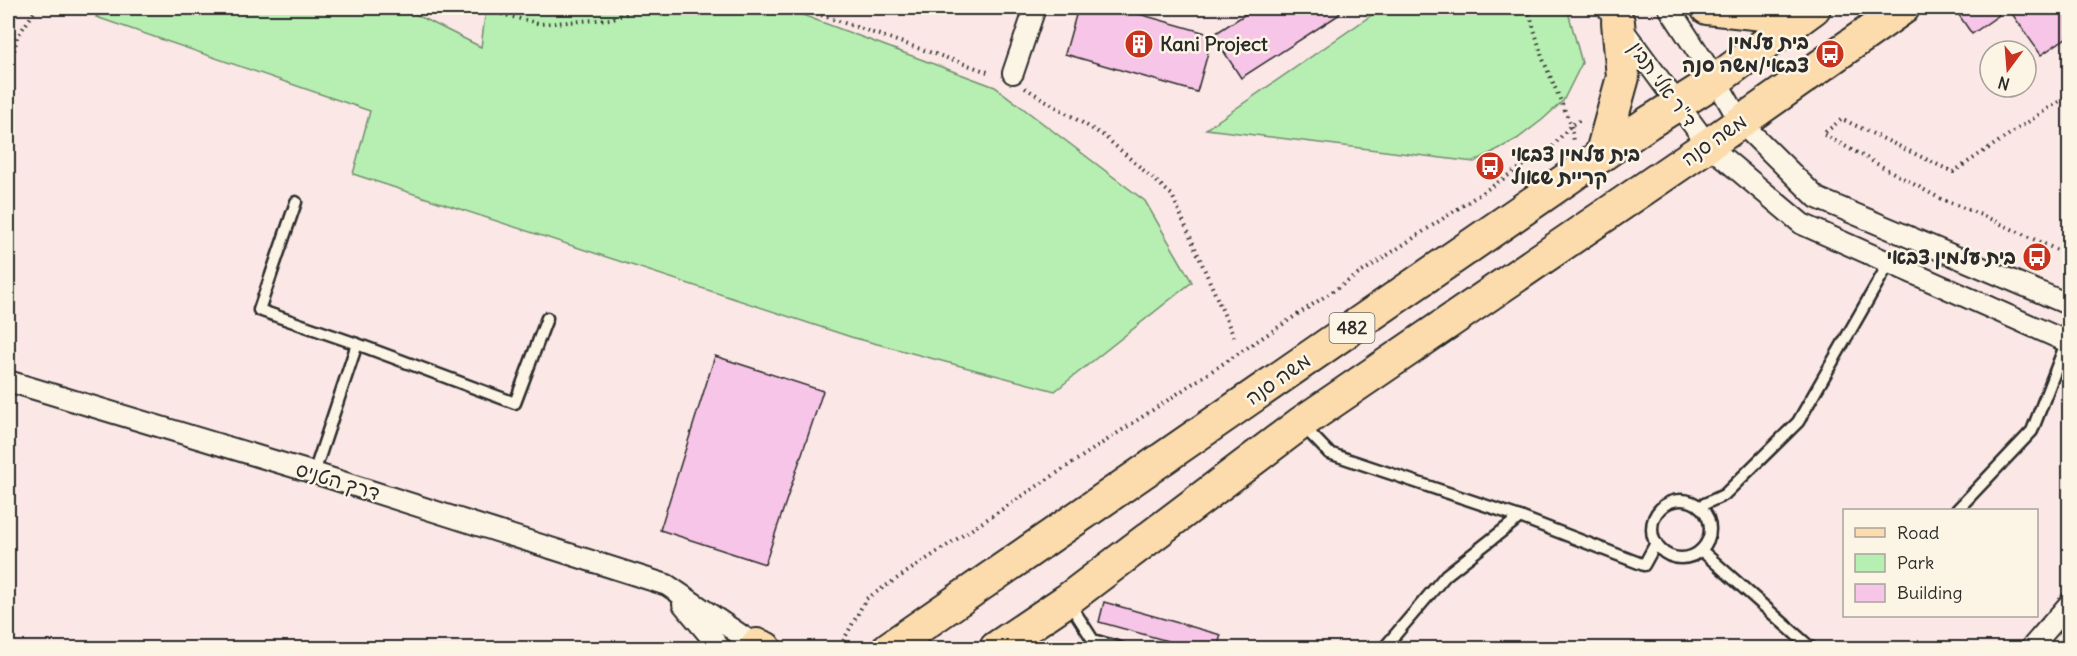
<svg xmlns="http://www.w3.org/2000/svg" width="2077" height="656" viewBox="0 0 2077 656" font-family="Delius,'Playpen Sans Hebrew',sans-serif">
<rect width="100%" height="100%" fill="#fae7e6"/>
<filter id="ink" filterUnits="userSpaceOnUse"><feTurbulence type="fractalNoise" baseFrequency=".0167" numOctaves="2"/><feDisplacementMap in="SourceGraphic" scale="12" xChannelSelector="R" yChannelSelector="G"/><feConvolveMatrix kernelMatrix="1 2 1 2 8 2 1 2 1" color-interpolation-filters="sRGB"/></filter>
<g filter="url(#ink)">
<g fill="#b7efb2" stroke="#718d6e" stroke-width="1.5">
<path d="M106,8H403L481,47L486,8H784L995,87L1145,201L1192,282L1055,391L851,337L353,174L370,111L96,17Z"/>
<path d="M1382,8H1567L1582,63L1563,101L1542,120L1517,139L1474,162L1206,129Z"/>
</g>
<g fill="#f6c5e7" stroke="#2b2b2b" stroke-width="1.5">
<path d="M1078,8H1118L1213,35L1197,92L1065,54Z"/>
<path d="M1255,8H1335L1340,14L1241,78L1213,35Z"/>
<path d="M1954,8H1993L1999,15L1972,34Z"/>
<path d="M2008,8H2068L2070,10V35L2041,55Z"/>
<path d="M715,356L823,391L765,564L660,530Z"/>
<path d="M1104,602L1221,635L1217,648H1193L1099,622Z"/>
</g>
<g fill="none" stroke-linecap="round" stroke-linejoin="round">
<g stroke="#2b2b2b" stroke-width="15">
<g id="lane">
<path d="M296,202L259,310L357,344L515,403L547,318"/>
<path d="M1303,426L1329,453L1520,517L1644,565L1656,543"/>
<path d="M314,473L357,344"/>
<circle cx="1681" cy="529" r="29"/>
<path d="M1700,506L1724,495L1798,422L1889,263"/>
<path d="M1957,510L2032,431L2068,338"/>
<path d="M1701,550L1811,648"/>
<path d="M1068,601L1093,640L1120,648"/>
<path d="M1384,648L1446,575L1520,517"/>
</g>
</g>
<g stroke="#2b2b2b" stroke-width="24">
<g id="street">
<path d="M1607,8L1708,145L1802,224L2070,343"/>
<path d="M1669,8L1716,80L1740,122L1817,198L2070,305"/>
<path d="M1013,73L1035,8"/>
<path d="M8,381L314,473L667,585L760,648"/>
<path d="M683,604L720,648"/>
<path d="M2031,648L2070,603"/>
</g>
</g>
<g stroke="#2b2b2b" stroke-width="36">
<g id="primary">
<path d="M1707,8L1799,18"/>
<path d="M1601,156L1623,77L1618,22"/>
<path d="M757,645L765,648"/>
<path d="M889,648L1648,123L1716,80L1814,8"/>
<path d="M996,648L1067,600L1301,423L1708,145L1903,8"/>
</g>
</g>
<g stroke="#2b2b2b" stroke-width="4" stroke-dasharray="1.5 4.5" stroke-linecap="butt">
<path d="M478,8L540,24L610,19L644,8"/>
<path d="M780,8L815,13L991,73"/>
<path d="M1528,8L1542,57L1571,125L1573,142"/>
<path d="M8,80L17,37L37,8"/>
<path d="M1025,88L1104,136L1172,195L1234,337"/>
<path d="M2064,98L1953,172L1842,119L1823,134L1939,198L1986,217L2070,256"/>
<path d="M834,648L842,643L866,599L1553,146L1571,125L1581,120"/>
</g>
<use href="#lane" stroke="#fcf5e5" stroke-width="10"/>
<use href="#street" stroke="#fcf5e5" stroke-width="20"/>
<use href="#primary" stroke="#fcdcac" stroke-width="32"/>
</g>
</g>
<defs>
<g id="building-disc" transform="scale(1.5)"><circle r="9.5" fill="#c8321e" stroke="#fcf5e5"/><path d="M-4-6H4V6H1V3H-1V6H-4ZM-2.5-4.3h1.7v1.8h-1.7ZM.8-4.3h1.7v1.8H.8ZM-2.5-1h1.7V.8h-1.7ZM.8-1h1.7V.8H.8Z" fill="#fff"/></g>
<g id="bus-disc" transform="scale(1.5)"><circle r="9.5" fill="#c8321e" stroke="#fcf5e5"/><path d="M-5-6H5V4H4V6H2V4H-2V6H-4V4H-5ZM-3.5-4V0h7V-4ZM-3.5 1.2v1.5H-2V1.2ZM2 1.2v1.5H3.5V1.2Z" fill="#fff"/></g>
</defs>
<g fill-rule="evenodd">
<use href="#building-disc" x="1139" y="44"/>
<use href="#bus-disc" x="1830" y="54"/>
<use href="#bus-disc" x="1490" y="166"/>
<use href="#bus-disc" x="2037" y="257"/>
</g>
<g text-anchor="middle" stroke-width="5" stroke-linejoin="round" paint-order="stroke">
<rect fill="#fcf5e5" stroke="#6a6863" stroke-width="1.5" x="1329.5" y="313" width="45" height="30" rx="4.5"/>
<g font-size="18" font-weight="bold" fill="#2b2b2b">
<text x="1352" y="334">482</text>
</g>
<g font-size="20" font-weight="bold" fill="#2b2b2b" stroke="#fcf5e5" text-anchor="end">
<text x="1809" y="49">בית עלמין<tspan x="1809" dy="23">צבאי/משה סנה</tspan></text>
<text x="1160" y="51" text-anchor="start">Kani Project</text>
<text x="1511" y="161" text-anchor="start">בית עלמין צבאי<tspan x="1511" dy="23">קריית שאול</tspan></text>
<text x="2016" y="264">בית עלמין צבאי</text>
</g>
<g font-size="20" fill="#2b2b2b" stroke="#fcf5e5">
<text transform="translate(1663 84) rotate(54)" y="7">ד"ר אלי תבין</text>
<text transform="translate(1714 140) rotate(-35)" y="7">משה סנה</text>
<text transform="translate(1278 379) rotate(-35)" y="7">משה סנה</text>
<text transform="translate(338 481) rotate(17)" y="7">דרך הטניס</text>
</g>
</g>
<rect width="2077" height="656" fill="none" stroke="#fcf5e5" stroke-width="30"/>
<rect x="15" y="15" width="2047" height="626" fill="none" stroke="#2b2b2b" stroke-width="2" filter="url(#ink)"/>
<rect x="1843" y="509" width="195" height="108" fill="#fcf5e5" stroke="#a8a49b" stroke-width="1.5"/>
<rect x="1855" y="528" width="30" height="9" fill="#fcdcac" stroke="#a8a49b" stroke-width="1.5"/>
<text x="1897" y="539" font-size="18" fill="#2b2b2b">Road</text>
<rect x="1855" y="554" width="30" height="18" fill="#b7efb2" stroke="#a8a49b" stroke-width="1.5"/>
<text x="1897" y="569" font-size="18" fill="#2b2b2b">Park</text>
<rect x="1855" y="584" width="30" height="18" fill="#f6c5e7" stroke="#a8a49b" stroke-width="1.5"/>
<text x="1897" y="599" font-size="18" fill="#2b2b2b">Building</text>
<g transform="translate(2008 69) rotate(196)"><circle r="28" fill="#fcf5e5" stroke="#a8a49b" stroke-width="1.5"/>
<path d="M0-4.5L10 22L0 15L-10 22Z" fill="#c8321e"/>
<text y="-9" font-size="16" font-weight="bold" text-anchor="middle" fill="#2b2b2b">N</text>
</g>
</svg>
